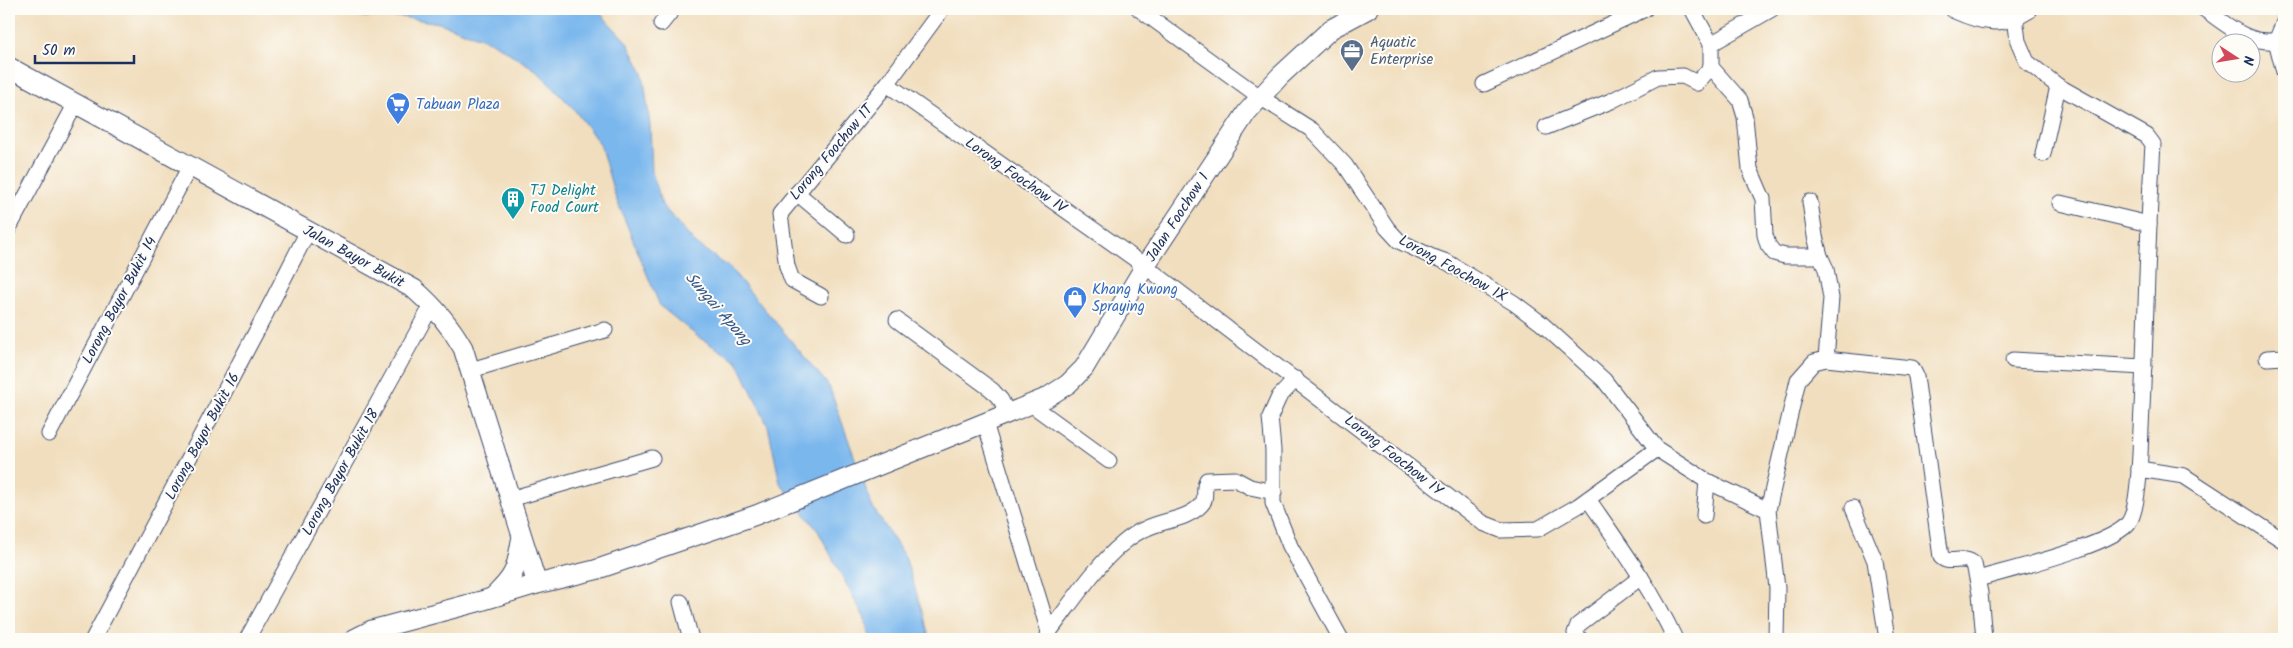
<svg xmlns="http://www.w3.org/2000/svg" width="2293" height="648" viewBox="0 0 2293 648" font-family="Kalam,sans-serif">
<rect width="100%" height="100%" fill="#fdfcf7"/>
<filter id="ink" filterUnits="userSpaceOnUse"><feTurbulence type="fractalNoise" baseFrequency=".02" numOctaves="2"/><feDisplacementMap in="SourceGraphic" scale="10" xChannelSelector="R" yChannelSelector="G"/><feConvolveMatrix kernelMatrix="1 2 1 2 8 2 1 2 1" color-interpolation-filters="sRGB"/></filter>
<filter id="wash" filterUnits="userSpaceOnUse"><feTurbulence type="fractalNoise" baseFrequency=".0096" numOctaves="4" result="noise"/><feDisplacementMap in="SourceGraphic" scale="20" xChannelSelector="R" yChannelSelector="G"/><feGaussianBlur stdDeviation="1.12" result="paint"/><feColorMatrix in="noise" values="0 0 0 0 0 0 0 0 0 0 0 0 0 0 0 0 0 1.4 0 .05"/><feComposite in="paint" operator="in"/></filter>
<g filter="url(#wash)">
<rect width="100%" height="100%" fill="#f1debe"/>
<path fill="#7ab7ed" stroke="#4a73a6" d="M331,9H596L627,42L643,73L650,125L652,172L662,205L695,243L730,268L829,386L872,506L905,557L925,620L929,639H870L865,619L818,531L780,483L768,426L737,361L697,336L660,306L615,196L600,144L573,108L536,70L492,42L439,23L401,17H364Z"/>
</g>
<g filter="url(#ink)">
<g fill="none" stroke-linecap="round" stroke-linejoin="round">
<g stroke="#3b496c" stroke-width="17">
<g id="minor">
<path d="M1139,9L1260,97L1312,130L1345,165L1387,228L1399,241L1430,256L1447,262L1514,303L1541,323L1604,380L1657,449L1707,481L1768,510L1777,588L1776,639"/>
<path d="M1692,9L1711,44V67L1740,100L1745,117L1750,169L1763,199L1765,235L1768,245L1774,253L1785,256H1820"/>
<path d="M2204,9C2232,28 2248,46 2284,40"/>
<path d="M2284,22L2276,41L2284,72"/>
<path d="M661,24L673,9"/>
<path d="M1711,44L1772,9"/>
<path d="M887,84L1145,266L1483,523L1501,530L1538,529L1578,506L1657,449"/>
<path d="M1484,84L1645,9"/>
<path d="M1546,127L1611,101L1658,77L1683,76L1697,83L1711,67"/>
<path d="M2043,154L2058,86"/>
<path d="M797,193L847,235"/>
<path d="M2060,203L2149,224"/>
<path d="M9,228L76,103"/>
<path d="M821,296L792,280L787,266L780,214L887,84L942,9"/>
<path d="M897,320L992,390L1001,400L1008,414"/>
<path d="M2267,358L2284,357"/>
<path d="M1826,359L1912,368L1916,376L1941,557C1950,566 1963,554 1974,564L1980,593L1984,639"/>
<path d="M2013,360L2144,367"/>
<path d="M471,370L605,330"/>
<path d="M1296,379L1279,397L1270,417L1273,450V503L1290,546L1341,639"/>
<path d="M1032,405L1109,461"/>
<path d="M985,423L1049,632"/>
<path d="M49,434L190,166"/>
<path d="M2139,469L2184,476L2284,541"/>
<path d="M510,499L652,458"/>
<path d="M1588,499C1619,544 1652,589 1675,639"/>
<path d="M1853,508L1875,561L1887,639"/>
<path d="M1768,510L1798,380L1814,362L1826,359L1831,298L1826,269L1820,256L1815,236L1810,202"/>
<path d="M1704,516L1707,481"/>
<path d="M1978,579C2008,570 2114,545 2129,522C2140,506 2140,449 2141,428C2146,334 2147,239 2153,144L2147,136L2058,86L2027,62L2018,41L2015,17"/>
<path d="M681,602L691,639"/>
<path d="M93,639L264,317L308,231"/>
<path d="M247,639L432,305"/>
<path d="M1047,639L1049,632C1070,605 1096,565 1122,544C1129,538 1137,532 1145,529C1162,520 1187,520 1201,505C1208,498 1202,489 1207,480L1235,479L1250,487L1274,492"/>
<path d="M1580,639L1575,633L1578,625L1641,577"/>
</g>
</g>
<g stroke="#3b496c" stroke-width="21">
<g id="tertiary">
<path d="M1955,9C1982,21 2002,26 2028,9"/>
<path d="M9,67L414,289C435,307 450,325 463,348L537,584"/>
<path d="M493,597C515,576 516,571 521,541"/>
<path d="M354,639L372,630L481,601L537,584L595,570L756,515L1046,398L1068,384L1084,368L1145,266L1247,112L1280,76L1331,29L1368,9"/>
</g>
</g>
<use href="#minor" stroke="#fff" stroke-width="15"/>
<use href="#tertiary" stroke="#fff" stroke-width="19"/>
</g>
</g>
<defs>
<g id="office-pin" transform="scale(1.25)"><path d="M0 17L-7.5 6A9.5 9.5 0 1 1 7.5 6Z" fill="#5c6f8a" stroke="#fdfcf7"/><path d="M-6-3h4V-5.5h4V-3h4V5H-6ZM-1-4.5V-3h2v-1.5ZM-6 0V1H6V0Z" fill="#fff"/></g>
<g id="supermarket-pin" transform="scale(1.25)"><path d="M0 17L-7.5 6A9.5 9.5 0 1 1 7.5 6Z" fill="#3f7fe0" stroke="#fdfcf7"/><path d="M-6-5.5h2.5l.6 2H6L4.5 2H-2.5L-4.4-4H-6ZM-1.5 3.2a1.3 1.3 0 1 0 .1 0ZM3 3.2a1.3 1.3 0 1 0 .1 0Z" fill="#fff"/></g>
<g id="building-pin" transform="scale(1.25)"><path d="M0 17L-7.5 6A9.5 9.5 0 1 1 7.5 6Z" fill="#0f9aa8" stroke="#fdfcf7"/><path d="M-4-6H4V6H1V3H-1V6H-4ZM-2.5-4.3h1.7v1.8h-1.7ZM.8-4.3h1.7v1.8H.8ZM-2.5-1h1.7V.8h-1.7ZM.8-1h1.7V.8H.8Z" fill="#fff"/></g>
<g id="shop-pin" transform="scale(1.25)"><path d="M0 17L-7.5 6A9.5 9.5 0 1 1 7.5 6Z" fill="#3f7fe0" stroke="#fdfcf7"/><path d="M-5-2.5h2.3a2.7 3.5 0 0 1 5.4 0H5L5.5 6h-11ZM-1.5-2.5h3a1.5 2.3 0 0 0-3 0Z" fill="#fff"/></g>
</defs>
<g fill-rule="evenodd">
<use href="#office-pin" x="1352" y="51"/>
<use href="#supermarket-pin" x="398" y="104"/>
<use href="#building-pin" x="513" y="199"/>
<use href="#shop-pin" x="1075" y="298"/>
</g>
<g text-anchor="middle" stroke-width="4" stroke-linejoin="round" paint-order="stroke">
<g font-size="15" fill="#4e5e75" stroke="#fdfcf7" text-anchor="start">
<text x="1370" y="47">Aquatic<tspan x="1370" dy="17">Enterprise</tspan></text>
</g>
<g font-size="15" fill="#366cbe" stroke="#fdfcf7" text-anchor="start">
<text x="416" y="109">Tabuan Plaza</text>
<text x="1092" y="294">Khang Kwong<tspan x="1092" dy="17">Spraying</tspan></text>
</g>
<g font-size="15" fill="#1b2f5e" stroke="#fdfcf7">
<text transform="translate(831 152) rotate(-50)" y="5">Lorong Foochow 1T</text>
<text transform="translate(1016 175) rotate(35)" y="5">Lorong Foochow 1V</text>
<text transform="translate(1177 217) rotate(-57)" y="5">Jalan Foochow 1</text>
<text transform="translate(354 256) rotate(29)" y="5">Jalan Bayor Bukit</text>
<text transform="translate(1453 268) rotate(29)" y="5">Lorong Foochow 1X</text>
<text transform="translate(119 300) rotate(-62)" y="5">Lorong Bayor Bukit 14</text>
<text transform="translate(202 436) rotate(-62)" y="5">Lorong Bayor Bukit 16</text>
<text transform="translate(1394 455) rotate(38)" y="5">Lorong Foochow 1Y</text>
<text transform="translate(340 472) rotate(-61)" y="5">Lorong Bayor Bukit 18</text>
</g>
<g font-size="15" fill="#0d838f" stroke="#fdfcf7" text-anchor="start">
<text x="530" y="195">TJ Delight<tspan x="530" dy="17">Food Court</tspan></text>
</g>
<g font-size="16" font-style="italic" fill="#385889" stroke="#fdfcf7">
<text transform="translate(719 308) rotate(49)" y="6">Sungai Apong</text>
</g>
</g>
<rect width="2293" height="648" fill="none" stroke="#fdfcf7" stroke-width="30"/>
<g transform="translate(2236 58) rotate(102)"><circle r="24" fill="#fdfcf7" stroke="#a3aaba"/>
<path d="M0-4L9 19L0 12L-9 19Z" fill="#d1495b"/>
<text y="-8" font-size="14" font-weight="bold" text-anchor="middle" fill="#1b2f5e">N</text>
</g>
<path d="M35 55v8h99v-8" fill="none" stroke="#1b2f5e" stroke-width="2.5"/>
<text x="42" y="55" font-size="15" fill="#1b2f5e" stroke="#fdfcf7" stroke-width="4" paint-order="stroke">50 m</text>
</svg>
